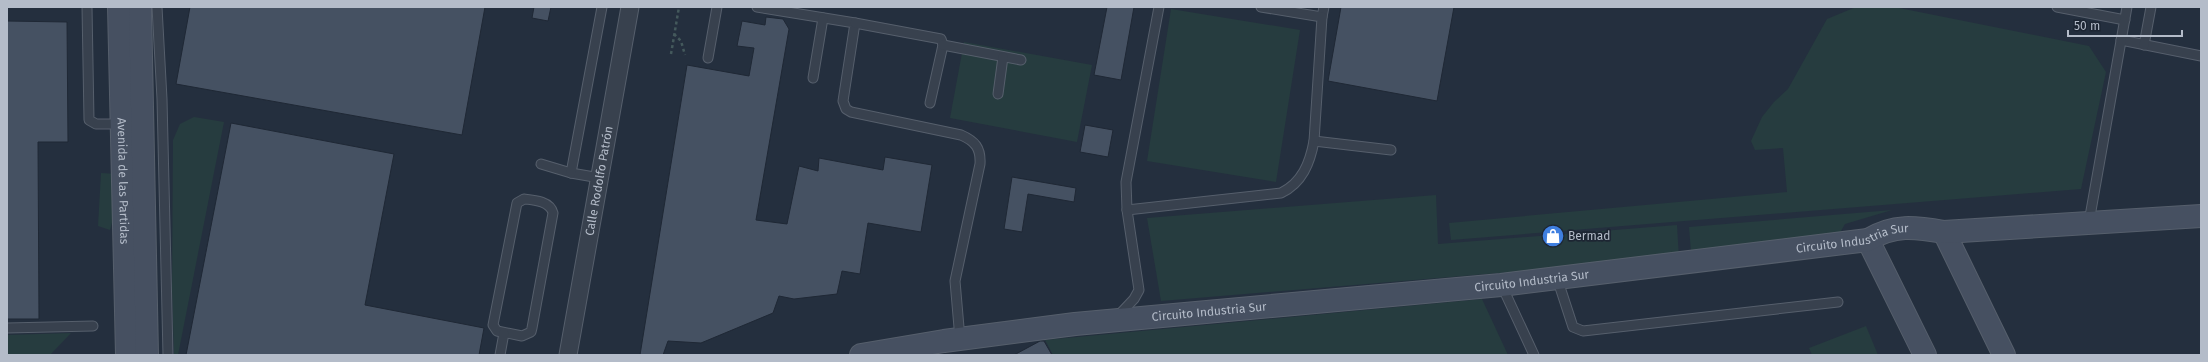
<svg xmlns="http://www.w3.org/2000/svg" width="2208" height="362" viewBox="0 0 2208 362" font-family="'Fira Sans',sans-serif">
<rect width="100%" height="100%" fill="#242f3e"/>
<g fill="#263c3f">
<path d="M1856,7H1894L2089,46L2106,72L2081,189L1451,240L1449,223L1787,192L1783,148L1755,150L1751,141L1762,117L1774,102L1788,89L1827,19Z"/>
<path d="M1171,9L1300,30L1276,182L1147,161Z"/>
<path d="M964,42L1092,65L1077,142L950,118Z"/>
<path d="M194,117L224,122L178,355H174L172,290L173,140L180,124Z"/>
<path d="M101,173L116,174V209L110,230L98,226Z"/>
<path d="M1436,195L1438,244L1677,225L1679,258L1161,301L1147,218Z"/>
<path d="M1892,210L1845,224L1837,238L1691,252L1689,227Z"/>
<path d="M1482,299L1508,355H1053L1045,340Z"/>
<path d="M1866,326L1878,355H1812L1809,348Z"/>
<path d="M71,333L50,355H7V335Z"/>
</g>
<g fill="#455162" stroke="#1f2835">
<path d="M190,7H485L462,135L176,84Z"/>
<path d="M534,7H551L548,21L532,18Z"/>
<path d="M1107,7H1134L1121,80L1094,75Z"/>
<path d="M1341,7H1454L1437,101L1328,81Z"/>
<path d="M766,17L783,19L789,29L756,220L787,224L799,166L818,171L819,158L883,170L885,157L932,165L921,232L868,223L860,274L842,271L837,294L794,299L779,296L773,313L701,343L668,341L663,355H640L687,65L749,76L754,48L737,46L742,21L765,25Z"/>
<path d="M7,21L67,22L68,142H38L39,319H7Z"/>
<path d="M231,123L394,154L365,305L484,328L479,355H186Z"/>
<path d="M1085,125L1113,130L1108,157L1080,152Z"/>
<path d="M1012,177L1076,188L1074,202L1028,194L1022,232L1004,229Z"/>
<path d="M1040,341H1044L1052,355H1014Z"/>
</g>
<g fill="none" stroke-linecap="round" stroke-linejoin="round">
<g stroke="#565f6c" stroke-width="11">
<g id="lane">
<path d="M87,7L89,120L96,124H122"/>
<path d="M157,7L162,99L168,355"/>
<path d="M757,7L855,23L843,101L846,109L851,112L961,135C975,141 981,148 980,164L955,281L960,339"/>
<path d="M2057,7L2125,20"/>
<path d="M1322,17L1324,7"/>
<path d="M855,23L941,39L943,45L930,103"/>
<path d="M2121,40L2201,56"/>
<path d="M943,45L1021,60"/>
<path d="M2144,45L2151,7"/>
<path d="M708,58L717,7"/>
<path d="M813,78L823,18"/>
<path d="M998,94L1003,57"/>
<path d="M1314,141L1391,150"/>
<path d="M541,164L571,173L600,178"/>
<path d="M571,173L602,7"/>
<path d="M524,199C534,200 550,201 553,213L532,328L531,332L522,336L497,331L493,325L516,208L517,203Z"/>
<path d="M1127,210L1281,193C1302,183 1310,163 1314,141L1322,17L1261,7"/>
<path d="M2089,222L2127,7"/>
<path d="M1557,278L1573,327L1583,331L1838,302"/>
<path d="M1502,286L1534,355"/>
<path d="M1117,317L1134,299L1139,290L1127,210L1126,182L1159,7"/>
<path d="M7,328L93,326"/>
<path d="M500,355L504,333"/>
</g>
</g>
<g stroke="#565f6c" stroke-width="19">
<g id="street">
<path id="s1" d="M568,355L630,7"/>
</g>
</g>
<g stroke="#565f6c" stroke-width="24">
<g id="secondary">
<path id="s2" d="M119,7L127,355"/>
<path d="M140,7L147,355"/>
<path d="M1944,232L2004,355"/>
<path d="M1868,240L1925,355"/>
<path id="s3" d="M861,355L944,341L1075,324L1501,285L1868,240C1894,224 1915,227 1944,232L2201,216"/>
</g>
</g>
<g stroke="#44595c" stroke-width="2.5" stroke-dasharray="3 3" stroke-linecap="butt">
<path d="M674,34L681,41L685,55"/>
<path d="M671,54L679,7"/>
</g>
<use href="#lane" stroke="#38414e" stroke-width="9"/>
<use href="#street" stroke="#38414e" stroke-width="17"/>
<use href="#secondary" stroke="#465061" stroke-width="22"/>
</g>
<defs>
<g id="shop-disc" transform="scale(1.15)"><circle r="9.5" fill="#3f7fe0" stroke="#1d2633"/><path d="M-5-2.5h2.3a2.7 3.5 0 0 1 5.4 0H5L5.5 6h-11ZM-1.5-2.5h3a1.5 2.3 0 0 0-3 0Z" fill="#fff"/></g>
</defs>
<g fill-rule="evenodd">
<use href="#shop-disc" x="1553" y="236"/>
</g>
<g text-anchor="middle" stroke-width="3.5" stroke-linejoin="round" paint-order="stroke">
<g font-size="12" fill="#b4bcc9" stroke="#1d2633">
<text dy="4" stroke="none"><textPath href="#s2" startOffset="174">Avenida de las Partidas</textPath></text>
<text dy="4" stroke="none"><textPath href="#s1" startOffset="177">Calle Rodolfo Patrón</textPath></text>
<text dy="4" stroke="none"><textPath href="#s3" startOffset="999">Circuito Industria Sur</textPath></text>
<text dy="4" stroke="none"><textPath href="#s3" startOffset="675">Circuito Industria Sur</textPath></text>
<text dy="4" stroke="none"><textPath href="#s3" startOffset="351">Circuito Industria Sur</textPath></text>
</g>
<g font-size="12" fill="#b4bcc9" stroke="#1d2633" text-anchor="start">
<text x="1568" y="240">Bermad</text>
</g>
</g>
<rect width="2208" height="362" fill="none" stroke="#b4bcc9" stroke-width="16"/>
<path d="M2068 30v6h114v-6" fill="none" stroke="#b4bcc9" stroke-width="2"/>
<text x="2074" y="30" font-size="12" fill="#b4bcc9" stroke="#1d2633" stroke-width="3" paint-order="stroke">50 m</text>
</svg>
